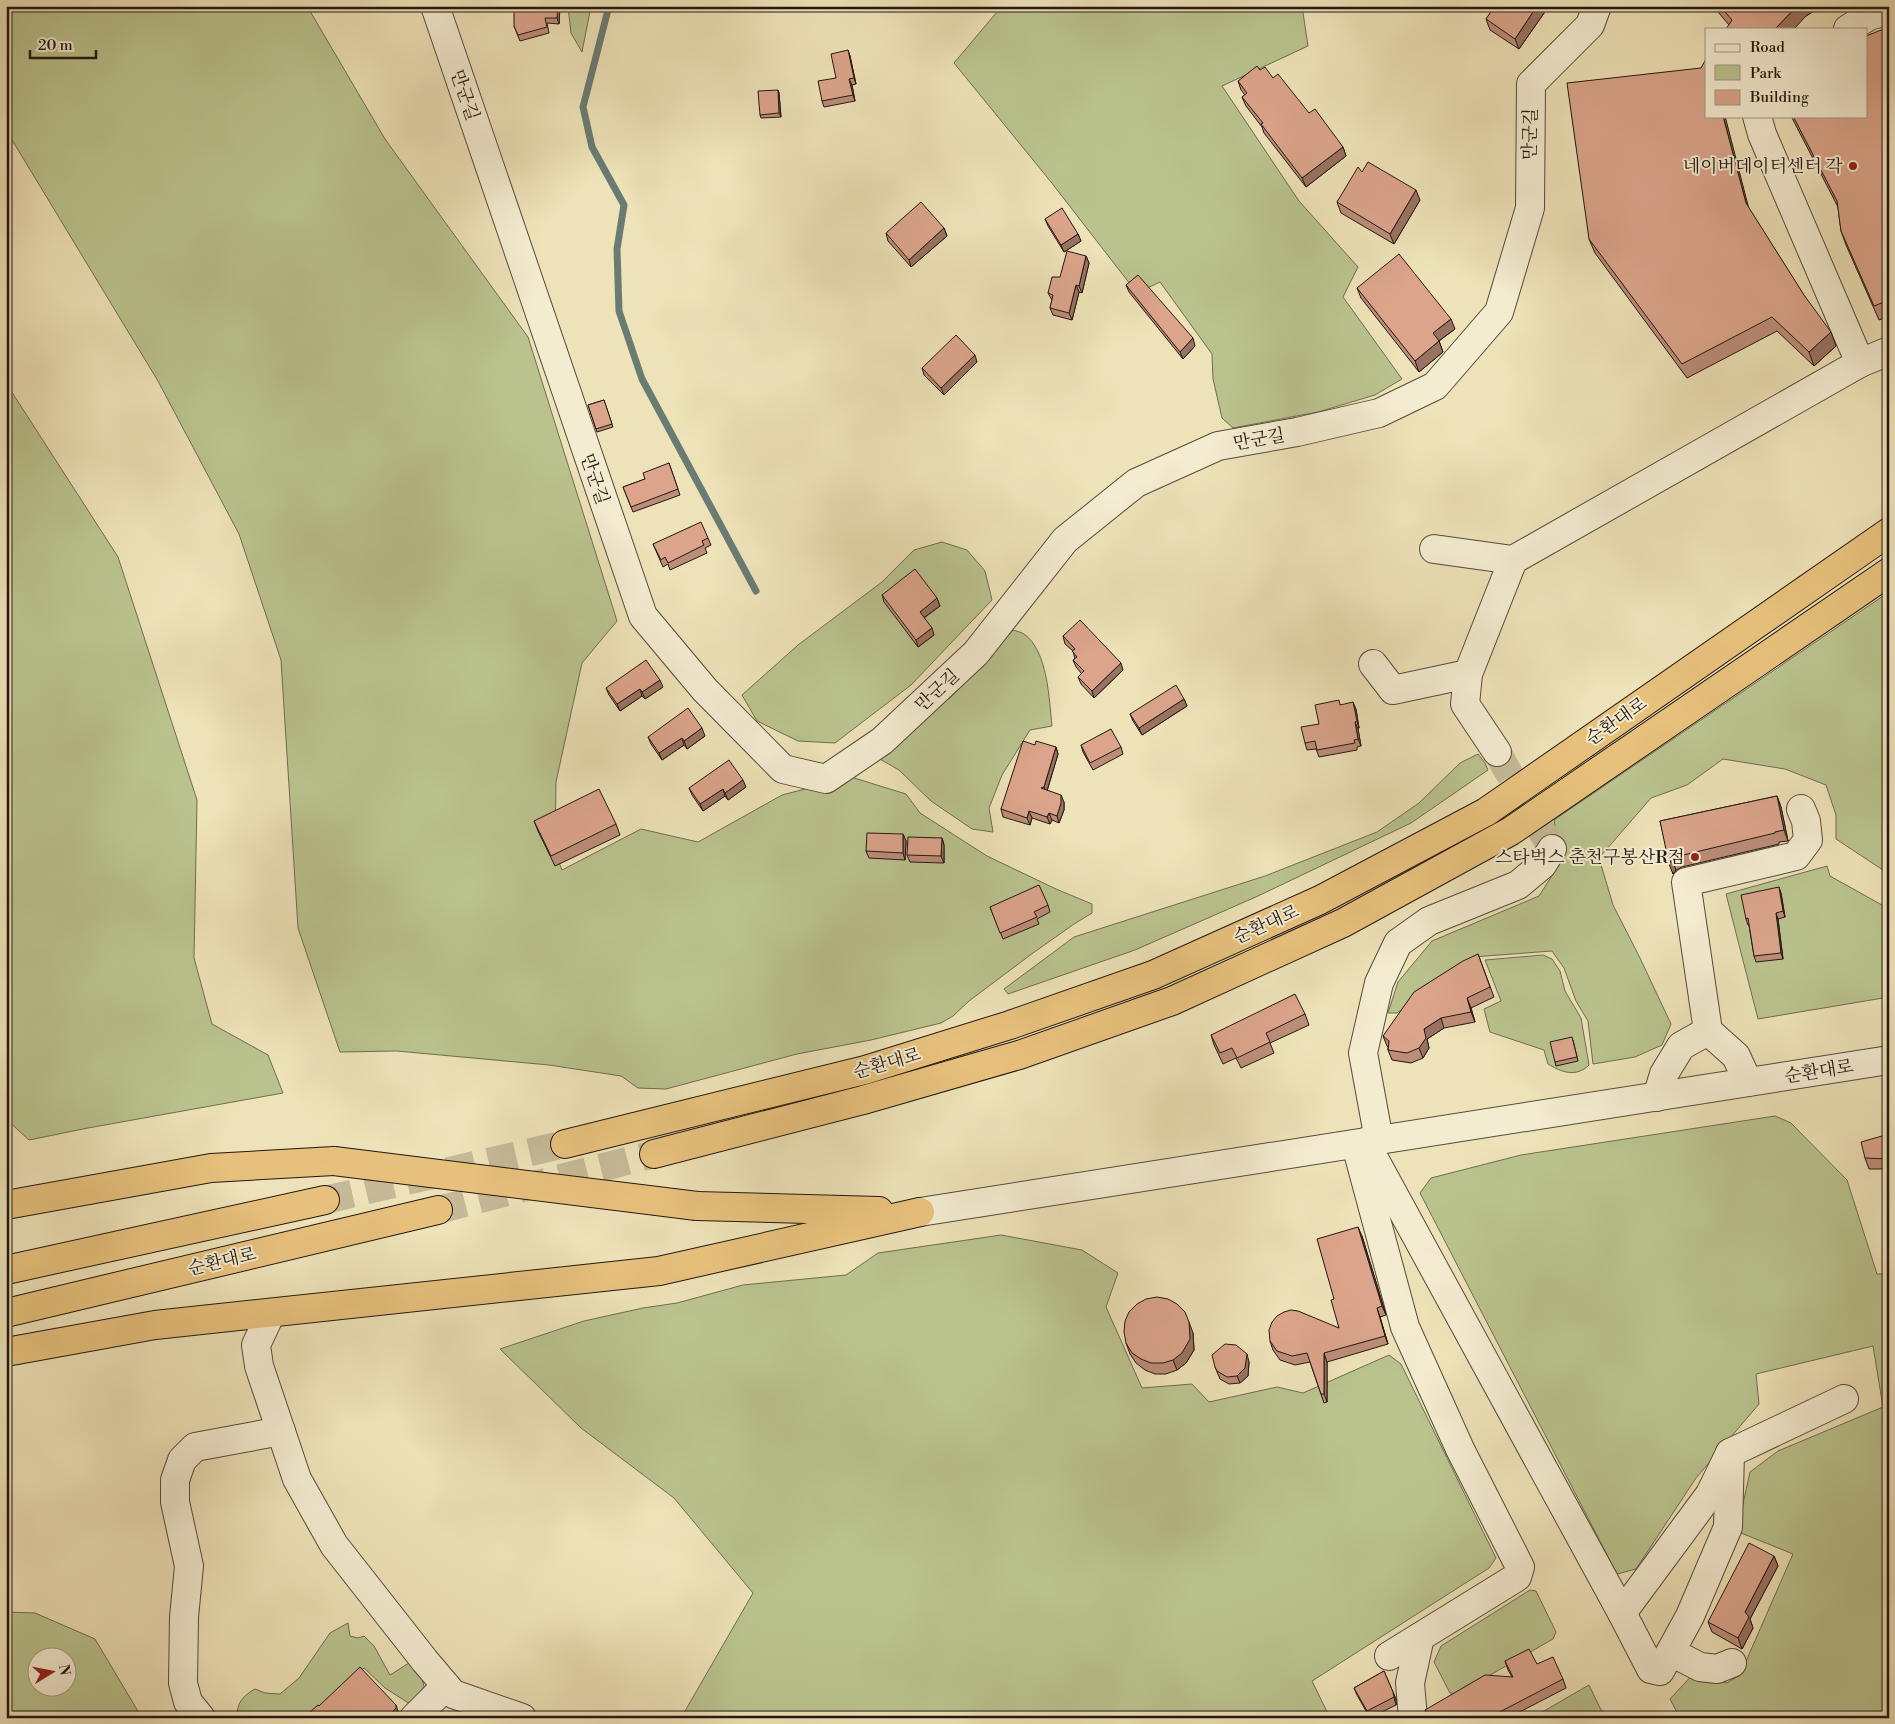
<svg xmlns="http://www.w3.org/2000/svg" width="1895" height="1724" viewBox="0 0 1895 1724" font-family="'Libre Bodoni','Noto Serif KR',serif">
<rect width="100%" height="100%" fill="#eee2b8"/>
<filter id="stains"><feTurbulence type="fractalNoise" baseFrequency=".004" numOctaves="4"/><feColorMatrix values="0 0 0 0 .2 0 0 0 0 .09 0 0 0 0 .02 0 0 0 .5 -.17"/></filter>
<radialGradient id="worn" r=".72"><stop offset=".6" stop-color="#630" stop-opacity="0"/><stop offset="1" stop-color="#630" stop-opacity=".3"/></radialGradient>
<g fill="#bac38e" stroke="#6e6d50" fill-rule="evenodd">
<path d="M6,6H307L385,139L528,337L617,621L582,663L556,782L555,853L562,870L641,829L698,842L782,795L851,777L906,794L920,813L987,856L1056,889L1092,904V913L1074,924L1033,953L969,1001L953,1016L941,1023L871,1040L797,1054L666,1089L638,1088L621,1076L549,1065L397,1051L340,1052L298,928L281,660L239,534L158,381L6,130Z"/>
<path d="M568,6H591L582,52L571,33Z"/>
<path d="M1002,6H1302L1308,46L1222,86L1299,201L1358,267L1343,297L1402,379L1375,395L1318,412L1233,428L1222,418L1213,379L1212,354L1160,282L1137,293L1051,182L954,63Z"/>
<path d="M6,383L118,557L197,800L194,958L212,1024L268,1055L283,1093L88,1128L29,1140L6,1119Z"/>
<path d="M942,542L967,550L985,571L992,600L911,685L835,743L798,741L757,721L742,695L798,645L882,582L914,550Z"/>
<path d="M1889,592V874L1836,839V815L1826,785L1785,769L1723,759L1687,785L1651,798L1599,858L1613,905L1640,958L1671,1024L1662,1045L1635,1057L1593,1064L1588,1021L1576,1001L1564,968L1552,951L1473,957L1397,1013H1388L1398,982L1432,941L1539,896L1560,863L1554,820Z"/>
<path d="M1013,630C1016,631 1021,632 1024,634C1048,651 1049,699 1052,726L1030,730L1002,775L989,808L993,832L972,829L931,801L899,770L878,758L893,739L951,697Z"/>
<path d="M1478,754L1485,763L1488,770L1411,823L1258,896L1135,950L1008,994L1004,989L1074,937L1265,876L1377,832L1419,803L1460,763Z"/>
<path d="M1827,866L1830,876L1889,909V997L1758,1019L1726,894Z"/>
<path d="M1543,955L1552,959L1560,971L1565,991L1581,1018L1589,1065C1576,1078 1561,1072 1548,1064L1544,1050L1490,1032L1484,1009L1501,1001L1485,960Z"/>
<path d="M1775,1116L1791,1123L1847,1180L1877,1274H1889V1718H1680L1670,1699L1695,1672L1727,1683L1740,1675L1793,1554L1741,1533L1739,1522L1750,1472L1778,1451L1883,1407L1873,1346L1756,1374L1759,1404L1696,1478L1636,1569L1617,1574L1420,1193L1431,1178L1521,1155Z"/>
<path d="M1001,1235L1082,1250L1118,1273L1106,1307L1142,1388L1192,1384L1209,1402L1277,1387L1303,1393L1389,1355L1401,1364L1496,1558L1489,1568L1312,1681L1330,1718H681L753,1593L674,1498L581,1428L500,1349L584,1321L643,1308L677,1303L743,1285L846,1275L878,1253Z"/>
<path d="M1530,1590L1536,1591L1556,1632L1553,1639L1457,1694L1450,1693L1434,1662L1441,1646Z"/>
<path d="M6,1612L35,1613L95,1639L142,1718H6ZM38,1656H68V1686H38Z"/>
<path d="M348,1623L350,1636L358,1638L364,1636L374,1646L390,1675L409,1663L420,1672L424,1686L418,1698L410,1704L385,1688L364,1668L323,1706L304,1718H238C235,1704 244,1695 255,1689L265,1693L280,1694L299,1678L330,1633Z"/>
<path d="M1589,1685L1601,1710L1610,1718H1532Z"/>
</g>
<g fill="none" stroke-linecap="round" stroke-linejoin="round">
<path stroke="#6a7b73" stroke-width="7" d="M609,6L583,107L592,147L624,205L617,249L619,311L642,379L756,591"/>
<path stroke="#c5b997" stroke-width="28" stroke-dasharray="28 14" stroke-linecap="butt" d="M1497,752L1552,849"/>
<g stroke="#c5b997" stroke-width="28" stroke-dasharray="28 14" stroke-linecap="butt">
<path d="M325,1200L565,1144"/>
<path d="M438,1210L654,1154"/>
</g>
<g stroke="#554a3b" stroke-width="30">
<g id="minor">
<path d="M435,6L643,616L705,690L783,769L826,779L882,741L976,653L1065,540L1136,483L1218,446L1297,432L1379,413L1435,386L1499,312L1530,208L1531,84L1590,25L1597,6"/>
<path d="M1848,29L1869,16L1889,10"/>
<path d="M1757,116L1762,134L1860,363L1889,351"/>
<path d="M1434,549L1513,560"/>
<path d="M1373,664L1393,690L1468,674L1513,560L1860,363"/>
<path d="M1468,674L1465,704L1497,752"/>
<path d="M1748,1082L1736,1056L1708,1031L1686,882L1796,856L1808,840L1806,821L1801,809"/>
<path d="M1657,1097L1664,1074L1681,1046L1708,1031"/>
<path d="M1379,1140L1363,1053L1379,983L1398,943L1429,921L1518,885L1542,865L1552,849"/>
<path d="M1365,1142L1622,1613L1651,1669L1660,1671L1690,1616L1728,1527L1730,1453"/>
<path d="M1356,1145L1405,1327L1460,1449L1520,1567L1517,1577L1389,1656"/>
<path d="M920,1212L1889,1060"/>
<path d="M271,1313L256,1345L259,1366L297,1479L334,1545L425,1661L453,1694L522,1718"/>
<path d="M1622,1613L1710,1494L1730,1453L1844,1399"/>
<path d="M1671,1652L1700,1667L1717,1669L1732,1663"/>
<path d="M201,1718L188,1702L183,1683L184,1617L189,1566L175,1502V1480L182,1460L195,1447L281,1431"/>
<path d="M414,1718L446,1686"/>
<path d="M1413,1718L1410,1683L1420,1637"/>
</g>
</g>
<g stroke="#221711" stroke-width="30">
<g id="highway">
<path d="M565,1144L865,1070L1010,1025L1153,975L1320,900L1486,812L1889,532"/>
<path d="M654,1154L863,1100L1019,1055L1172,1001L1343,923L1511,831L1889,572"/>
<path d="M6,1205L211,1168L334,1161"/>
<path d="M697,1206L879,1211"/>
<path d="M6,1270L325,1200"/>
<path d="M6,1313L438,1210"/>
<path d="M6,1352L155,1325L659,1271L920,1212"/>
</g>
</g>
<use href="#minor" stroke="#f4ecd1" stroke-width="28"/>
<use href="#highway" stroke="#e7c17c" stroke-width="28"/>
<g stroke="#221711" stroke-width="30" stroke-linecap="butt">
<path id="highway-bridge" d="M334,1161L697,1206"/>
</g>
<use href="#highway-bridge" stroke="#e7c17c" stroke-width="28"/>
</g>
<g fill="#bc8d78" stroke="#221711">
<path d="M560,6L559,24L547,23L549,33L520,41L514,26Z"/>
<path d="M1495,6H1549L1519,49L1490,30L1486,19Z"/>
<path d="M1713,6H1822L1806,16L1729,25Z"/>
<path d="M1889,27V316L1879,320L1846,245L1841,231L1838,207L1791,116H1866Z"/>
<path d="M848,50L850,56L856,84L852,85L855,101L824,107L822,101L836,78Z"/>
<path d="M1701,68L1748,207L1836,346L1814,366L1777,331L1687,378L1595,253L1589,239Z"/>
<path d="M1260,70L1273,78L1343,147L1346,156L1306,187L1264,133L1262,127L1246,106L1242,97L1245,95L1241,90L1238,81Z"/>
<path d="M778,90L779,93L781,117L761,118L760,115Z"/>
<path d="M1362,172L1420,200L1394,244L1341,213L1337,202Z"/>
<path d="M1045,219L1078,234L1081,241L1064,252L1048,226Z"/>
<path d="M944,228L947,236L911,267L888,241L886,233Z"/>
<path d="M1086,256L1089,263L1082,293L1079,292L1072,320L1053,315L1050,308L1052,300L1048,293L1060,277Z"/>
<path d="M1126,285L1195,346L1183,359L1129,292Z"/>
<path d="M1357,288L1455,329L1439,341L1443,352L1419,372L1361,298Z"/>
<path d="M977,362L944,395L924,375L922,368Z"/>
<path d="M604,400L613,427L597,432L588,405Z"/>
<path d="M669,463L680,495L633,512L623,487L645,479Z"/>
<path d="M708,538L711,545L705,548L707,553L670,570L668,564L663,567L653,544Z"/>
<path d="M882,595L937,598L940,606L924,618L934,635L918,647L884,602Z"/>
<path d="M1063,636L1123,670L1094,698L1081,684L1078,677L1082,674L1076,667L1073,660L1075,659L1073,651L1065,644Z"/>
<path d="M663,687L645,699L642,696L620,711L609,695L606,688Z"/>
<path d="M1184,699L1187,706L1142,735L1133,721L1130,714Z"/>
<path d="M1340,705L1356,709L1359,728L1358,729L1361,746L1357,747V750L1319,757L1316,749L1307,750L1305,743L1319,724Z"/>
<path d="M705,736L687,749L684,745L662,760L651,744L648,737Z"/>
<path d="M1035,745L1056,747L1058,754L1047,791L1064,802V810L1059,823L1052,820L1050,824L1032,818L1030,825L1003,817L1001,809Z"/>
<path d="M1081,745L1121,747L1123,754L1093,770L1083,752Z"/>
<path d="M746,787L728,800L725,796L703,811L692,795L689,788Z"/>
<path d="M1777,796L1781,807L1788,841L1779,842V844L1682,867L1676,870L1673,874L1660,821Z"/>
<path d="M534,821L616,824L620,835L555,866L538,831Z"/>
<path d="M903,834L906,841L905,860L869,858L866,851Z"/>
<path d="M942,838L944,845V863L910,862L907,855Z"/>
<path d="M1781,893L1785,917L1778,919L1783,959L1756,962L1754,956L1749,925H1748L1746,919Z"/>
<path d="M1048,905L1050,912L1037,919L1039,924L1003,939L990,907Z"/>
<path d="M1478,954L1494,997L1471,1008L1475,1022L1444,1028L1427,1039L1429,1048L1423,1058L1411,1063L1392,1060L1388,1050V1047L1387,1046L1383,1036Z"/>
<path d="M1305,1014L1309,1025L1270,1043L1274,1053L1241,1068L1236,1058L1223,1064L1214,1045L1211,1035Z"/>
<path d="M1573,1040L1578,1061L1556,1066L1555,1062Z"/>
<path d="M1889,1134V1169H1869L1865,1158Z"/>
<path d="M1362,1236L1386,1315L1380,1317L1388,1344L1327,1362V1402L1324,1403L1310,1362L1295,1365L1280,1360L1273,1350L1270,1341L1339,1328L1334,1299Z"/>
<path d="M1193,1333L1194,1350L1186,1363L1177,1370L1166,1374H1155L1145,1370L1136,1363L1130,1354L1126,1343Z"/>
<path d="M1249,1362L1248,1376L1240,1383L1229,1384L1220,1379L1215,1367Z"/>
<path d="M1774,1556L1778,1566L1750,1619L1753,1628L1742,1649L1712,1632L1708,1622Z"/>
<path d="M1505,1661L1537,1664L1563,1679L1566,1688L1508,1718H1428L1425,1710L1512,1677L1508,1670Z"/>
<path d="M1384,1671L1396,1699V1705L1370,1718L1357,1695L1354,1688Z"/>
</g>
<g fill="#997361" stroke="#221711">
<path d="M558,6H560L559,24L557,18Z"/>
<path d="M1537,6H1549L1519,49L1515,39Z"/>
<path d="M1797,6H1822L1806,16L1794,29H1775Z"/>
<path d="M848,50L850,56L856,84L854,78Z"/>
<path d="M849,79L852,85L855,101L853,95Z"/>
<path d="M778,90L779,93L781,117L779,113Z"/>
<path d="M1723,116H1725L1751,217L1746,203Z"/>
<path d="M1343,147L1346,156L1306,187L1302,178Z"/>
<path d="M1416,190L1420,200L1394,244L1390,234Z"/>
<path d="M944,228L947,236L911,267L909,260Z"/>
<path d="M1078,234L1081,241L1064,252L1061,245Z"/>
<path d="M1086,256L1089,263L1082,293L1079,286Z"/>
<path d="M1076,285L1079,292L1072,320L1069,313Z"/>
<path d="M1451,319L1455,329L1436,343L1433,333Z"/>
<path d="M1831,332L1836,346L1814,366L1809,352Z"/>
<path d="M1193,338L1195,346L1183,359L1180,352Z"/>
<path d="M1439,341L1443,352L1419,372L1415,361Z"/>
<path d="M975,355L977,362L944,395L941,388Z"/>
<path d="M937,598L940,606L922,619L920,612Z"/>
<path d="M932,628L934,635L918,647L916,640Z"/>
<path d="M1121,663L1123,670L1094,698L1092,691Z"/>
<path d="M660,680L663,687L645,699L642,692Z"/>
<path d="M640,689L642,696L620,711L617,704Z"/>
<path d="M1184,699L1187,706L1142,735L1139,728Z"/>
<path d="M1353,702L1356,709L1359,728L1357,721Z"/>
<path d="M1355,722L1358,729L1361,746L1358,739Z"/>
<path d="M702,728L705,736L687,749L684,741Z"/>
<path d="M682,738L684,745L662,760L659,753Z"/>
<path d="M1056,747L1058,754L1046,794L1044,787Z"/>
<path d="M743,780L746,787L728,800L725,793Z"/>
<path d="M723,789L725,796L703,811L700,804Z"/>
<path d="M1061,795L1064,802V810L1059,823L1057,816Z"/>
<path d="M1777,796L1781,807L1788,841L1784,830Z"/>
<path d="M1029,811L1032,818L1030,825L1027,818Z"/>
<path d="M1049,813L1052,820L1050,824L1047,817Z"/>
<path d="M903,834L906,841L905,860L903,853Z"/>
<path d="M942,838L944,845V863L941,856Z"/>
<path d="M1672,859L1676,870L1673,874L1669,864Z"/>
<path d="M1779,887L1781,893L1785,917L1783,911Z"/>
<path d="M1776,913L1778,919L1783,959L1781,953Z"/>
<path d="M1467,998L1471,1008L1475,1022L1471,1012Z"/>
<path d="M1441,1018L1444,1028L1427,1039L1429,1048L1423,1058L1419,1048L1424,1029Z"/>
<path d="M1358,1227L1362,1236L1386,1315L1382,1306Z"/>
<path d="M1377,1308L1380,1317L1388,1344L1385,1336Z"/>
<path d="M1189,1322L1193,1333L1194,1350L1186,1363L1177,1370L1173,1360Z"/>
<path d="M1324,1353L1327,1362V1402L1324,1394Z"/>
<path d="M1247,1354L1249,1362L1248,1376L1240,1383L1237,1376Z"/>
<path d="M1774,1556L1778,1566L1750,1619L1753,1628L1742,1649L1738,1638L1745,1612Z"/>
<path d="M1393,1692L1396,1699V1705L1394,1697Z"/>
<path d="M396,1705L399,1714V1716L397,1718H386Z"/>
</g>
<g fill="#dba48b" stroke="#221711">
<path d="M514,6H558L557,18H545L547,27L518,35L514,26Z"/>
<path d="M1495,6H1537L1515,39L1486,19Z"/>
<path d="M1720,6H1797L1775,29H1726L1732,20Z"/>
<path d="M1889,27V300L1874,306L1841,231L1837,201L1793,116H1866V36Z"/>
<path d="M848,50L854,78L849,79L853,95L822,101L818,81L836,78L831,54Z"/>
<path d="M1706,59V116H1723L1746,203L1804,295L1831,332L1809,352L1772,317L1682,364L1589,239L1567,83L1701,68Z"/>
<path d="M1257,66L1260,70L1265,67L1273,78L1278,74L1309,113L1315,109L1343,147L1302,178L1261,124L1263,123L1242,97L1247,93L1238,81Z"/>
<path d="M778,90L779,113L760,115L758,91Z"/>
<path d="M1368,162L1416,190L1390,234L1337,202L1358,167L1362,172Z"/>
<path d="M921,202L944,228L909,260L886,233Z"/>
<path d="M1062,208L1078,234L1061,245L1045,219Z"/>
<path d="M1067,251L1086,256L1079,286L1076,285L1069,313L1050,308L1053,295L1048,293L1052,277H1060Z"/>
<path d="M1399,254L1451,319L1433,333L1439,341L1415,361L1357,288Z"/>
<path d="M1138,275L1193,338L1180,352L1126,285Z"/>
<path d="M956,335L975,355L941,388L922,368Z"/>
<path d="M604,400L612,424L596,429L588,405Z"/>
<path d="M669,463L678,489L631,507L623,487L645,479L643,473Z"/>
<path d="M701,522L708,538L702,541L704,545L668,563L665,557L661,560L653,544Z"/>
<path d="M915,569L937,598L920,612L932,628L916,640L882,595Z"/>
<path d="M1080,620L1121,663L1092,691L1078,677L1084,671L1073,660L1077,657L1072,651L1075,649L1063,636Z"/>
<path d="M646,660L660,680L642,692L640,689L617,704L606,688Z"/>
<path d="M1176,685L1184,699L1139,728L1130,714Z"/>
<path d="M1339,700L1340,705L1353,702L1357,721L1355,722L1358,739L1354,740L1355,743L1317,750L1315,741L1305,743L1301,727L1319,724L1315,705Z"/>
<path d="M688,708L702,728L684,741L682,738L659,753L648,737Z"/>
<path d="M1111,729L1121,747L1090,763L1081,745Z"/>
<path d="M1023,741L1035,745L1036,741L1056,747L1044,787L1041,788L1061,795V803L1057,816L1049,813L1047,817L1029,811L1027,818L1001,809Z"/>
<path d="M729,760L743,780L725,793L723,789L700,804L689,788Z"/>
<path d="M599,789L616,824L551,856L534,821Z"/>
<path d="M1777,796L1784,830L1775,832V833L1679,856L1672,859L1669,864L1660,821Z"/>
<path d="M867,833L903,834V853L866,851Z"/>
<path d="M908,837L942,838L941,856L907,855Z"/>
<path d="M1039,885L1048,905L1034,912L1037,917L1000,933L990,907Z"/>
<path d="M1779,887L1783,911L1776,913L1781,953L1754,956L1748,918L1746,919L1741,895Z"/>
<path d="M1478,954L1490,987L1467,998L1471,1012L1441,1018L1424,1029L1426,1038L1419,1048L1407,1053L1388,1050L1389,1041L1383,1036L1414,992L1463,961Z"/>
<path d="M1295,994L1305,1014L1266,1033L1270,1042L1237,1058L1232,1048L1220,1053L1211,1035Z"/>
<path d="M1572,1037L1577,1057L1555,1062L1550,1042Z"/>
<path d="M1889,1134V1159L1865,1158L1861,1142Z"/>
<path d="M1358,1227L1382,1306L1377,1308L1385,1336L1324,1353V1394H1321L1307,1353L1292,1356L1277,1351L1270,1341L1269,1330L1272,1322L1277,1316L1284,1312L1291,1310L1298,1311L1339,1328L1331,1300L1334,1299L1317,1239Z"/>
<path d="M1157,1297L1168,1299L1177,1304L1185,1312L1189,1322L1190,1339L1182,1353L1173,1360L1163,1363H1151L1141,1359L1132,1353L1126,1343L1124,1332L1125,1321L1129,1312L1137,1304L1146,1299Z"/>
<path d="M1225,1344L1236,1345L1247,1354L1245,1368L1237,1376L1227,1377L1217,1371L1215,1367L1212,1355Z"/>
<path d="M1749,1543L1774,1556L1745,1612L1749,1617L1738,1638L1708,1622Z"/>
<path d="M1529,1649L1537,1664L1553,1657L1563,1679L1488,1718H1429L1425,1710L1485,1675L1513,1677L1505,1661Z"/>
<path d="M360,1667L396,1705V1708L386,1718H303L318,1705L319,1706Z"/>
<path d="M1384,1671L1393,1692L1394,1697L1367,1711L1354,1688Z"/>
</g>
<g fill="#8f2418" stroke="#f4ecd1" stroke-width="2">
<circle cx="1853" cy="166" r="5"/>
<circle cx="1695" cy="857" r="5"/>
</g>
<g text-anchor="middle" stroke-width="4" stroke-linejoin="round" paint-order="stroke">
<g font-size="18" fill="#221711" stroke="#f4ecd1">
<text transform="translate(465 95) rotate(71)" y="6">만군길</text>
<text transform="translate(1530 134) rotate(-89)" y="6">만군길</text>
<text transform="translate(1259 439) rotate(-10)" y="6">만군길</text>
<text transform="translate(595 479) rotate(71)" y="6">만군길</text>
<text transform="translate(937 690) rotate(-43)" y="6">만군길</text>
<text transform="translate(1616 721) rotate(-35)" y="6">순환대로</text>
<text transform="translate(1266 924) rotate(-24)" y="6">순환대로</text>
<text transform="translate(887 1063) rotate(-16)" y="6">순환대로</text>
<text transform="translate(1819 1071) rotate(-9)" y="6">순환대로</text>
<text transform="translate(222 1261) rotate(-13)" y="6">순환대로</text>
</g>
<g font-size="18" fill="#221711" stroke="#f4ecd1" text-anchor="end">
<text x="1843" y="172">네이버데이터센터 각</text>
<text x="1685" y="863">스타벅스 춘천구봉산R점</text>
</g>
</g>
<rect width="1895" height="1724" fill="none" stroke="#eee2b8" stroke-width="25"/>
<rect x="8" y="8" width="1880" height="1709" fill="none" stroke="#221711" stroke-width="2.5"/>
<rect x="12" y="12" width="1870" height="1699" fill="none" stroke="#221711"/>
<rect x="1705" y="28" width="162" height="90" fill="#f4ecd1" stroke="#a09784"/>
<rect x="1715" y="44" width="25" height="8" fill="#f4ecd1" stroke="#a09784"/>
<text x="1750" y="52" font-size="15" fill="#221711">Road</text>
<rect x="1715" y="65" width="25" height="15" fill="#bac38e" stroke="#a09784"/>
<text x="1750" y="78" font-size="15" fill="#221711">Park</text>
<rect x="1715" y="90" width="25" height="15" fill="#dba48b" stroke="#a09784"/>
<text x="1750" y="102" font-size="15" fill="#221711">Building</text>
<g transform="translate(52 1672) rotate(80)"><circle r="24" fill="#f4ecd1" stroke="#a09784"/>
<path d="M0-4L9 19L0 12L-9 19Z" fill="#8f2418"/>
<text y="-8" font-size="14" font-weight="bold" text-anchor="middle" fill="#221711">N</text>
</g>
<path d="M30 50v8h66v-8" fill="none" stroke="#221711" stroke-width="2.5"/>
<text x="38" y="50" font-size="15" fill="#221711" stroke="#f4ecd1" stroke-width="4" paint-order="stroke">20 m</text>
<rect width="100%" height="100%" filter="url(#stains)"/>
<rect width="100%" height="100%" fill="url(#worn)"/>
</svg>
